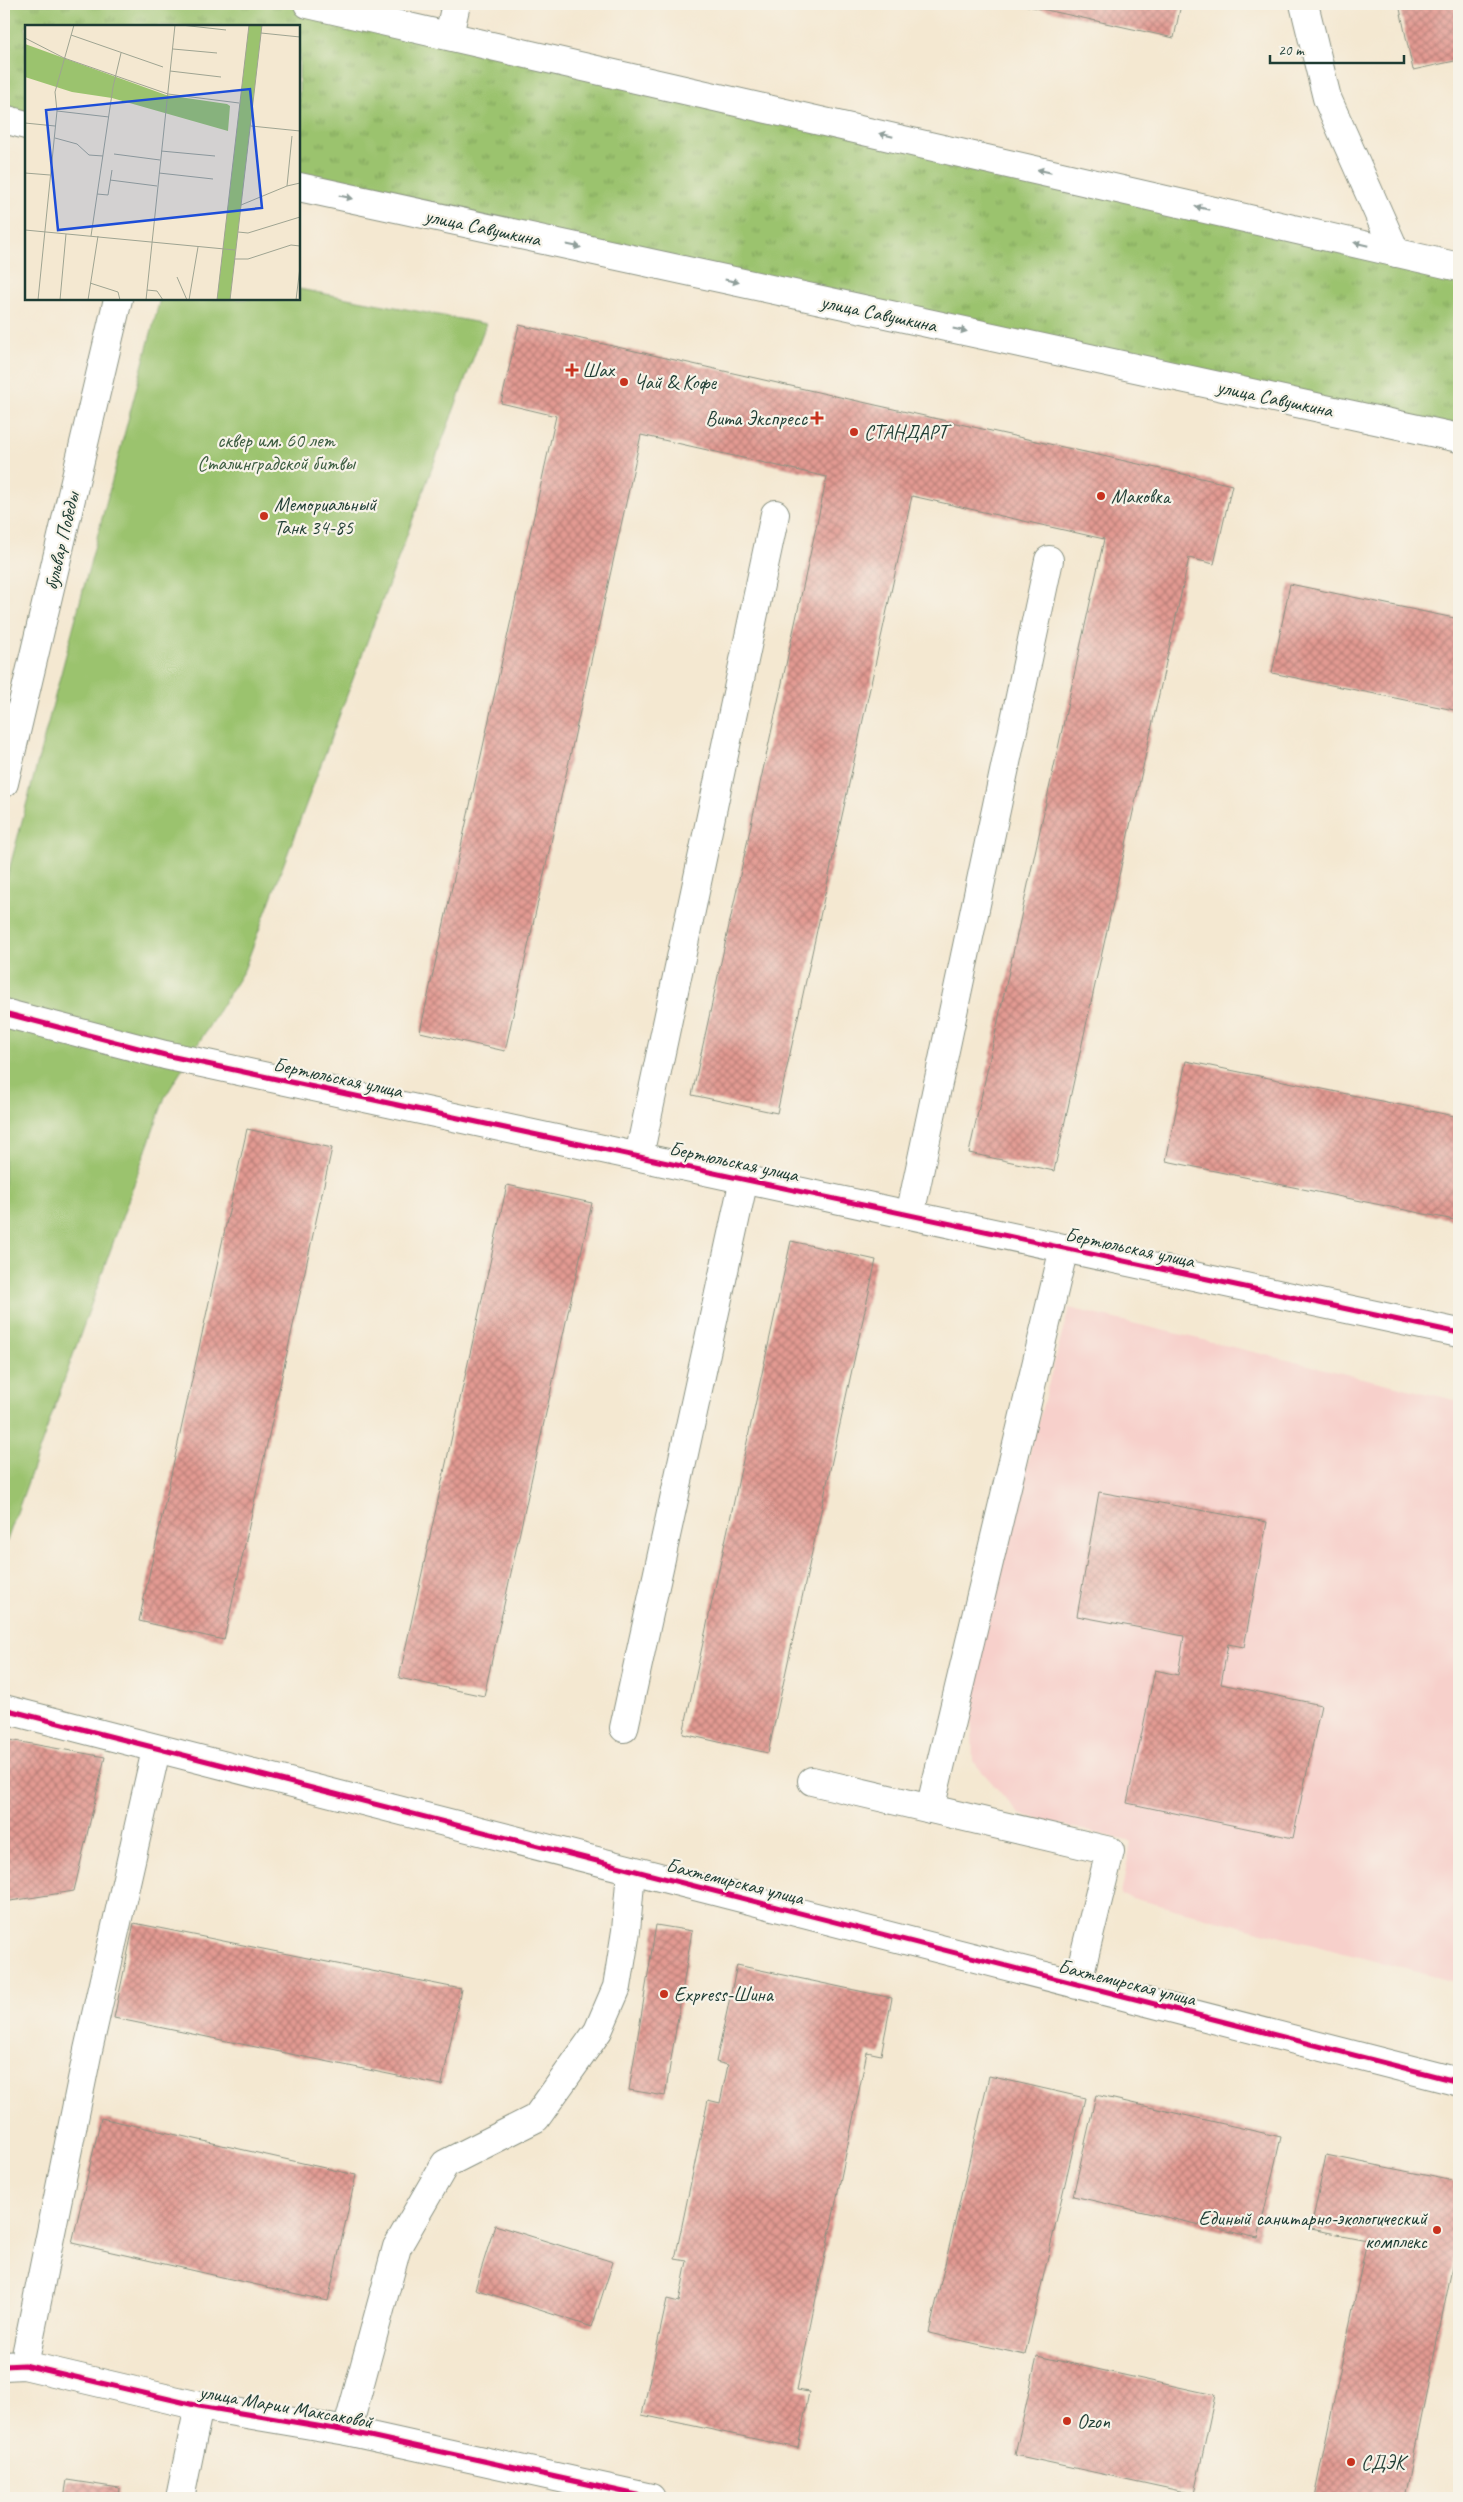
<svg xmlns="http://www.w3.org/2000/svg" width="1463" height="2502" viewBox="0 0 1463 2502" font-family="Caveat,sans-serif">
<defs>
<pattern id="grass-tufts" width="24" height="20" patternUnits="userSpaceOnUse" patternTransform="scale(1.25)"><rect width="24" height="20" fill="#9bc36e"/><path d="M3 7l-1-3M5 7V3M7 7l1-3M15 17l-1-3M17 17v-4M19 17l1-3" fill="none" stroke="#7ea05b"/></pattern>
<pattern id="building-cross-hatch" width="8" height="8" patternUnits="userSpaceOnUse" patternTransform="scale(1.25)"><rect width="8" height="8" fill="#e39a92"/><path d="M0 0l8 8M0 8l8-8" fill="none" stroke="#b77f78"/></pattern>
</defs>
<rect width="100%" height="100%" fill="#f7f3e8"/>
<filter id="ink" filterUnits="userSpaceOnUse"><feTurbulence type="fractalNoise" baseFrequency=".02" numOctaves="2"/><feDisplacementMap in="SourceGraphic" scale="10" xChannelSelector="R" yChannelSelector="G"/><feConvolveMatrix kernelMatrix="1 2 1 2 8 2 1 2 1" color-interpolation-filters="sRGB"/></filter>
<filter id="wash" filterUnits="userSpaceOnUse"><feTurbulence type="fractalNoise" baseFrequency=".0096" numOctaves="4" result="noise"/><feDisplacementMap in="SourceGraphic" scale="20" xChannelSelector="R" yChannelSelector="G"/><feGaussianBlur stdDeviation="1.12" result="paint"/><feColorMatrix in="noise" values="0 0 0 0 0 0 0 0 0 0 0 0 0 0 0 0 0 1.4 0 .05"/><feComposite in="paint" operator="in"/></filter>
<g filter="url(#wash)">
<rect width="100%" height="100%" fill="#f4e8d1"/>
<path fill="#f7d0cb" d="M1069,1308L1459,1401V1983L1121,1895L1131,1842L1019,1814L973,1761L970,1674Z"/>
<path fill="url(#grass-tufts)" stroke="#5d8051" d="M4,4H303L1459,268V438L299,185V26H26V122L4,117Z"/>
<path fill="#9bc36e" stroke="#5d8051" d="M299,289L486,324L244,970L165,1097L4,1549V889L160,299H299Z"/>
<g id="blocks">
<g fill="url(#building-cross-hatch)">
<path d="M1019,4H1181L1174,38Z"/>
<path d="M1399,4H1459V60L1413,70Z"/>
<path d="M519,325L1232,485L1214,564L1189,558L1054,1171L969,1153L1104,539L912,496L777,1113L692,1095L827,477L641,435L505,1051L420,1032L556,416L501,403Z"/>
<path d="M1290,584L1459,619V711L1272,673Z"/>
<path d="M1186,1061L1459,1117V1221L1166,1161Z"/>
<path d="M247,1129L332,1148L224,1640L139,1621Z"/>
<path d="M507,1185L592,1203L484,1696L399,1678Z"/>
<path d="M791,1241L876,1260L768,1753L683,1734Z"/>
<path d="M1099,1492L1267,1522L1244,1647L1228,1644L1221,1684L1321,1705L1293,1838L1127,1803L1155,1670L1178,1675L1184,1636L1077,1616Z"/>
<path d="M4,1739L105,1757L74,1891L4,1902Z"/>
<path d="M134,1923L461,1989L442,2085L114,2018Z"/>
<path d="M656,1925L692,1931L665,2096L629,2090Z"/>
<path d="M737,1965L892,1998L881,2055L867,2052L797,2390L809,2392L798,2448L642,2415L667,2299L679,2302L687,2261L675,2259L708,2100L720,2103L728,2065L716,2062Z"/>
<path d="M989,2076L1085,2098L1025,2355L929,2333Z"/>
<path d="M1096,2095L1281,2137L1258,2238L1073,2196Z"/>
<path d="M101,2118L356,2175L328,2301L72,2243Z"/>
<path d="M1326,2155L1459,2182V2233L1405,2498H1314L1367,2240L1311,2229Z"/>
<path d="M495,2225L613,2262L592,2327L475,2289Z"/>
<path d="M1037,2356L1215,2395L1194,2494L1015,2455Z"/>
<path d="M67,2480L119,2488L118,2498H64Z"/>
</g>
</g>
</g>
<g filter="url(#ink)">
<use href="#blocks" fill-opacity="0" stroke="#8a9282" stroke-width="1"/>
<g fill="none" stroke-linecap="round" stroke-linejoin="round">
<g stroke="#8a9282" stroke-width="30">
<g id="minor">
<path d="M1304,4L1327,98L1396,253"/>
<path d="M449,35L456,4"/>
<path d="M4,783L118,299"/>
<path d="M4,1013L165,1055L1459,1333"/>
<path d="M639,1156L775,514"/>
<path d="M910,1215L1049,560"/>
<path d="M4,1709L1459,2082"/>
<path d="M624,1728L744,1179"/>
<path d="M812,1781L1110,1851L1077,1985"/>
<path d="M930,1809L1064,1248"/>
<path d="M24,2365L88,2050L156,1750"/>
<path d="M4,2366L24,2365L199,2406L347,2431L651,2498"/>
<path d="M347,2431L397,2247L445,2164L536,2118L598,2031L617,1987L626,1931L631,1870"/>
<path d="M180,2498L199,2406"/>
</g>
</g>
<g stroke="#8a9282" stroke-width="30">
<g id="highway">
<path d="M308,4L1459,267"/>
<path d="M4,119L26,125"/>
<path d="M299,187L1459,438"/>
</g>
</g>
<use href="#minor" stroke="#fff" stroke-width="28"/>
<use href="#highway" stroke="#fff" stroke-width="28"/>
<g stroke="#f7f3e8" stroke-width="8">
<g id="cycleway">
<path d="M4,1013L165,1055L1459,1333"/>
<path d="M4,1709L1459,2082"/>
<path d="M4,2366L24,2365L199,2406L347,2431L651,2498"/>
</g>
</g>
<use href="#cycleway" stroke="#d6006c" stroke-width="5"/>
</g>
<defs><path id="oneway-solid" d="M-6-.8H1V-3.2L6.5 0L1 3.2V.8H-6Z" transform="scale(1.25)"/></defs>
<g fill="#8f9e9a">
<use href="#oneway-solid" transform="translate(886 135) rotate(-167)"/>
<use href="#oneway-solid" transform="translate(1044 171) rotate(-167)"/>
<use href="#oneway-solid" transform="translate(346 197) rotate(12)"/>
<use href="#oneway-solid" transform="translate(1202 208) rotate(-167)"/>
<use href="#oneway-solid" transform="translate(1361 244) rotate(-167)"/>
<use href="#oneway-solid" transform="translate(574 246) rotate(12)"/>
<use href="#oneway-solid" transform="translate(732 281) rotate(12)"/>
<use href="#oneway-solid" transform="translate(960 330) rotate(12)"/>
</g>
</g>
<g fill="#c8321e" stroke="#f7f3e8" stroke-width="2">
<path d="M569.5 362.5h5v5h5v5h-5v5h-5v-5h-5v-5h5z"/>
<circle cx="624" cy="382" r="5"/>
<path d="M814.5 410.5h5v5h5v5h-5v5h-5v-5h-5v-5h5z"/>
<circle cx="854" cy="432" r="5"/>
<circle cx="1101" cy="496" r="5"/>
<circle cx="264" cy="516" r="5"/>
<circle cx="664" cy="1994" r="5"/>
<circle cx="1437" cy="2230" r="5"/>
<circle cx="1067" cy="2421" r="5"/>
<circle cx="1351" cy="2462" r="5"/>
</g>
<g text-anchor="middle" stroke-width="4.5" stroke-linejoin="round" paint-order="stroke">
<g font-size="20" fill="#1f3d34" stroke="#f7f3e8">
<text transform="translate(483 227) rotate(12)" y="7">улица Савушкина</text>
<text transform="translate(879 313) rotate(12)" y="7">улица Савушкина</text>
<text transform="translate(1275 398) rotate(12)" y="7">улица Савушкина</text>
<text transform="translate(61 541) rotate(-77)" y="7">бульвар Победы</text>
<text transform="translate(338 1077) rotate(12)" y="7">Бертюльская улица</text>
<text transform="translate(734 1161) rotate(12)" y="7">Бертюльская улица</text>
<text transform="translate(1130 1247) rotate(12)" y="7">Бертюльская улица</text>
<text transform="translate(735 1881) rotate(14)" y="7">Бахтемирская улица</text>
<text transform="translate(1127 1982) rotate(14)" y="7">Бахтемирская улица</text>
<text transform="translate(286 2406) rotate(10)" y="7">улица Марии Максаковой</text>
</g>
<g font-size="20" fill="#1f3d34" stroke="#f7f3e8" text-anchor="start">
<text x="582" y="377">Шах</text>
<text x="634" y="389">Чай &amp; Кофе</text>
<text x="807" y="425" text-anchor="end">Вита Экспресс</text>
<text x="864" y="439">СТАНДАРТ</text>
<text x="1111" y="503">Маковка</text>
<text x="274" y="511">Мемориальный<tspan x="274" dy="23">Танк 34-85</tspan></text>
<text x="674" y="2001">Express-Шина</text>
<text x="1427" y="2225" text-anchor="end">Единый санитарно-экологический<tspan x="1427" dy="23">комплекс</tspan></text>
<text x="1077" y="2428">Ozon</text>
<text x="1361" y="2469">СДЭК</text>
</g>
<g font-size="20" fill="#3e5e42" stroke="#f7f3e8">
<text x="276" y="447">сквер им. 60 лет<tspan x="276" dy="23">Сталинградской битвы</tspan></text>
</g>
</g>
<g transform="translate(25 25)">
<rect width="275" height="275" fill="#f4e8d1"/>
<path d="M224,0H237L205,275H192Z" fill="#9bc36e"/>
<path d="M0,19L141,70L202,79L205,81L203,106L87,73L47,67L0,52Z" fill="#9bc36e"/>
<path fill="none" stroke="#9fa492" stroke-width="1" d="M156,0L201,5M236,8L275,12M46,10L138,42M0,13L39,33L143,69L214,78M148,24L192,28M145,46L196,52M32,86L84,92M0,98L30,101M226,101L275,106M267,111L262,161L275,158M30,113L52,119L64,130L78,131M136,126L190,131M89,129L135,135M0,148L25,150M134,148L188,154M85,155L132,161M72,169L83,170L87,145M216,180L262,161M0,205L210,225M213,207L223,208L275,192M66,211L88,62L96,28M209,234H223L266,220L275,221M152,252L162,275M65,258L93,267L95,275M122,265L132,266L138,275M13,275L32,86L30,67L49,0M35,275L41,209M63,275L73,211M121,275L150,0M164,275L173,222M192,275L224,0M205,275L237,0M271,275L275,242"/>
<path fill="#1d4ed8" fill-opacity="0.15" stroke="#1d4ed8" stroke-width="2.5" d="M225,64L237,183L33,205L21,85Z"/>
<rect width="275" height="275" fill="none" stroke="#1f3d34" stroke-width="2.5"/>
</g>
<rect width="1463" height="2502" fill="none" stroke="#f7f3e8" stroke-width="20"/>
<path d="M1270 55v8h134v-8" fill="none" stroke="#1f3d34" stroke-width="2.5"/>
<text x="1278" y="55" font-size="15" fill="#1f3d34" stroke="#f7f3e8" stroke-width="4" paint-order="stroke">20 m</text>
</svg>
